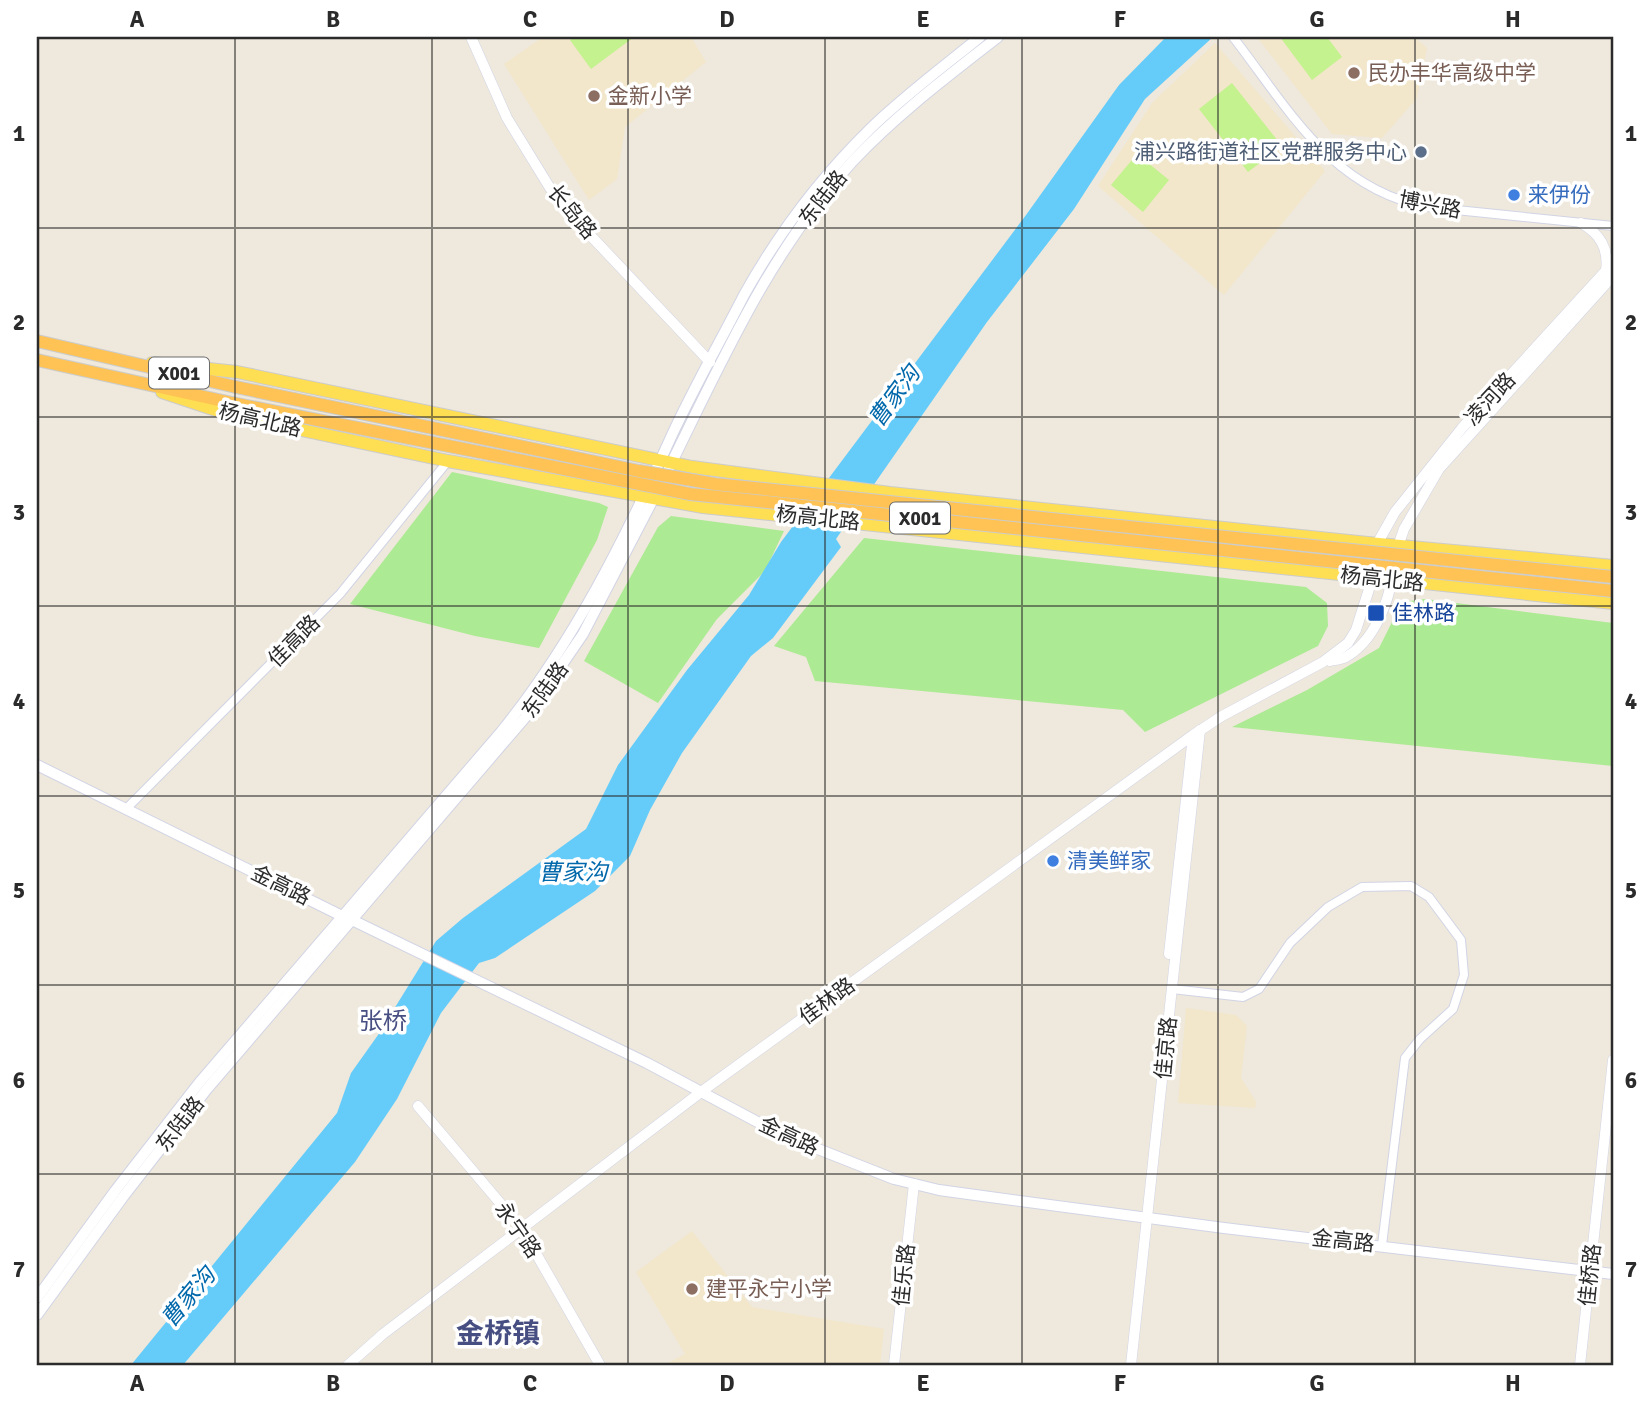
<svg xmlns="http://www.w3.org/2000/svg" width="1650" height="1402" viewBox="0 0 1650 1402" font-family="Signika,'Noto Sans SC',sans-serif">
<rect width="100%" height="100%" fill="#efe8dc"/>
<g fill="#f2e7ca">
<path d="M543,37H691L706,62L625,127L617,179L589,200L504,64Z"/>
<path d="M1257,37H1414L1427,48L1417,98L1382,138L1332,134Z"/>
<path d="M1215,43L1325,171L1224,295L1098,186L1152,103Z"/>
<path d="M1186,1008L1236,1015L1247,1026L1241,1078L1256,1102L1255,1108L1178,1103Z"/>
<path d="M692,1231L752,1307L884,1329L880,1365H664L685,1354L636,1272Z"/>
</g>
<g fill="#adea94">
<path d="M452,472L599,503L608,507L597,540L539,648L475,636L350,604Z"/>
<path d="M671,516L784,531L765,571L717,619L658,703L584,661L658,527Z"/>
<path d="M864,538L1306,587L1327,603L1328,626L1318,646L1145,732L1123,710L815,681L806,657L774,646Z"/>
<path d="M1425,599L1613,623V766L1232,727L1307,690L1379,648L1402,602Z"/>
</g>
<g fill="#c3f28e">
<path d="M575,37H634L591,69L570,40Z"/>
<path d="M1280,37H1327L1342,57L1312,80Z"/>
<path d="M1232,83L1282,146L1248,172L1199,109Z"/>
<path d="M1137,154L1169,180L1143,212L1111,185Z"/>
</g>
<path fill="#65ccfa" d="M1166,37H1213L1145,99L1074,209L987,322L836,539L841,547L773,638L751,656L682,753L650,810L630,856L595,891L495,958L479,963L441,1013L397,1099L355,1162L183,1365H131L337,1113L351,1073L378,1035L436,941L463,918L586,829L618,765L687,670L749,595L781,542L1026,215L1119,85Z"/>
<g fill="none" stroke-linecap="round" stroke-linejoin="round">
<g stroke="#d1d4e5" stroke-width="10">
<g id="minor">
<path d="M1233,37C1288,108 1331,189 1427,207L1613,226"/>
<path d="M126,809L340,594L448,461"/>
<path d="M1172,989L1243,997L1259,989L1290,943L1328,907L1362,887L1411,886L1429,897L1461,940L1464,975L1453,1009L1420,1039L1405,1058L1382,1245"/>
</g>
</g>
<g stroke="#d1d4e5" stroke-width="11">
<g id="tertiary">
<path d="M471,37L507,118L550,188L573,217L710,362"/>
<path d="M1581,223C1600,234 1609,248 1606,271"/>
<path d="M1396,552L1404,529L1439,469L1613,276"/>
<path d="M1330,661C1335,660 1342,659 1346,657C1374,641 1388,604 1393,574"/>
<path d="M1169,954L1193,736"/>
<path d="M418,1106L522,1229L600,1365"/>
<path d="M348,1365L383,1334L701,1092L1193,735L1222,716L1323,662L1348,643L1356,630L1370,586L1377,544L1395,512L1462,428L1613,263"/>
<path d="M894,1365L914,1184"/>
<path d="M1131,1365L1200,730"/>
<path d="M1580,1365L1613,1060"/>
</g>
</g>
<g stroke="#d1d4e5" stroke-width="12">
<g id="secondary">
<path d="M669,468C722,361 770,251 852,162C896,115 948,76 998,37"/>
<path d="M37,765L342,916"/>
<path d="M352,920L647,1063L780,1134L894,1179L939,1190L990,1197L1224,1228L1613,1274"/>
<path d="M37,1298L115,1191L199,1083L501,732C573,643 624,541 671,437C693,389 720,342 744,295C778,234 820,178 870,129C904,96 943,67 980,37"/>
<path d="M37,1315L123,1197L207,1089L529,713L583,634L657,492"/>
</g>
</g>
<g stroke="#ccc" stroke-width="14">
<g id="primary">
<path d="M152,363L237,372L692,467L890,493L1368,543L1613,566"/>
<path d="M162,392L231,415L448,461L703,507L1613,603"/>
</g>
</g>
<g stroke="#ccc" stroke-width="14">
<g id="trunk">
<path d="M37,341L236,387"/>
<path d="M37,360L232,403"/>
</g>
</g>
<use href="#minor" stroke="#fff" stroke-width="8"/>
<use href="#tertiary" stroke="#fff" stroke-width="10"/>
<use href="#secondary" stroke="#fff" stroke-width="10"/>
<use href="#primary" stroke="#fede52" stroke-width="12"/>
<use href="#trunk" stroke="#fec354" stroke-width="12"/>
<g stroke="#ccc" stroke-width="14" stroke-linecap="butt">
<g id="trunk-bridge">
<path d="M236,387L639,471L715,484L1613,577"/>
<path d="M232,403L690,494L1613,591"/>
</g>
</g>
<use href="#trunk-bridge" stroke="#fec354" stroke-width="12"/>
</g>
<path fill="none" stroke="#2b2b2b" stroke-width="2" stroke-opacity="0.55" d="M235,37V1365M432,37V1365M628,37V1365M825,37V1365M1022,37V1365M1218,37V1365M1415,37V1365M37,228H1613M37,417H1613M37,606H1613M37,796H1613M37,985H1613M37,1174H1613"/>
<g fill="#8d6e63" stroke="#fff" stroke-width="2.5">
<circle cx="1354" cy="73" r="7"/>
<circle cx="594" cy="96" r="7"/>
<circle cx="692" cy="1289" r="7"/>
</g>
<circle fill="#5c6f8a" stroke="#fff" stroke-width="2.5" cx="1421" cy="152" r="7"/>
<g fill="#3f7fe0" stroke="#fff" stroke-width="2.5">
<circle cx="1514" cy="195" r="7"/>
<circle cx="1053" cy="861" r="7"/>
</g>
<rect fill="#1a4fb4" stroke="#fff" stroke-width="2.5" x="1367" y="604" width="18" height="18" rx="3.5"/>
<g text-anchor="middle" stroke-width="7" stroke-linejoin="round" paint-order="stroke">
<g fill="#fff" stroke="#6b6b6b" stroke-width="2">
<rect x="149" y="357.5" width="60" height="31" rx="5"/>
<rect x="890" y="502.5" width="60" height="31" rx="5"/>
</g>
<g font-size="19" font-weight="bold" fill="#2b2b2b">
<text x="179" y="380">X001</text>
<text x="920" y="525">X001</text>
</g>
<g font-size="21" fill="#785e54" stroke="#fff" text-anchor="start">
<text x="1368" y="80">民办丰华高级中学</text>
<text x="608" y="103">金新小学</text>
<text x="706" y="1296">建平永宁小学</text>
</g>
<g font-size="21" fill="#4e5e75" stroke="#fff" text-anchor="end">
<text x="1407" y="159">浦兴路街道社区党群服务中心</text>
</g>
<g font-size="21" fill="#366cbe" stroke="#fff" text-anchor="start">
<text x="1528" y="202">来伊份</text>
<text x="1067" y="868">清美鲜家</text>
</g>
<g font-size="21" fill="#2b2b2b" stroke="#fff">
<text transform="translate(823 198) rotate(-52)" y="7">东陆路</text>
<text transform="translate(1430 205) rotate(11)" y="7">博兴路</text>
<text transform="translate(572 212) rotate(50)" y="7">长岛路</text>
<text transform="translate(1490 399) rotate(-47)" y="7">凌河路</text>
<text transform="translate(260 420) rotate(13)" y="7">杨高北路</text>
<text transform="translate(818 518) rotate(6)" y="7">杨高北路</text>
<text transform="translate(1382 579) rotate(6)" y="7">杨高北路</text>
<text transform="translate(294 641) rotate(-45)" y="7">佳高路</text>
<text transform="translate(545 690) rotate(-54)" y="7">东陆路</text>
<text transform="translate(281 885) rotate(26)" y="7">金高路</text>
<text transform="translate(827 1001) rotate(-36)" y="7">佳林路</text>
<text transform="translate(1166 1048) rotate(-84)" y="7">佳京路</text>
<text transform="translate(180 1124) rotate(-52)" y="7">东陆路</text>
<text transform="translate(789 1136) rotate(25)" y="7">金高路</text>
<text transform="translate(518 1230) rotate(55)" y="7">永宁路</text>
<text transform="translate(1343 1241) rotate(6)" y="7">金高路</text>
<text transform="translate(904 1275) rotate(-84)" y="7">佳乐路</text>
<text transform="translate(1590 1275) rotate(-84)" y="7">佳桥路</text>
</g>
<g font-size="21" fill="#164399" stroke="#fff" text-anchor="start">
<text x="1392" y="620">佳林路</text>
</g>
<g font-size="23" font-style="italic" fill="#0068ab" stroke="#fff">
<text transform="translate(894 396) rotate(-54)" y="8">曹家沟</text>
<text x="573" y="880">曹家沟</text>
<text transform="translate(188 1297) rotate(-50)" y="8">曹家沟</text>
</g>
<g font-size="24" fill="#474e81" stroke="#fff">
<text x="383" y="1029">张桥</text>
</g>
<g font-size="28" font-weight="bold" fill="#474e81" stroke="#fff">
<text x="498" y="1343">金桥镇</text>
</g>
</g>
<rect width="1650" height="1402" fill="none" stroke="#ffffff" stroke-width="77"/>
<rect x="38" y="38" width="1574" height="1326" fill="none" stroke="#2b2b2b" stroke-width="2.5"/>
<g font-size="23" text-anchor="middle" font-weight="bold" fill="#2b2b2b">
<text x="137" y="27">A</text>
<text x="333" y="27">B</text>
<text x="530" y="27">C</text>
<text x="727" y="27">D</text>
<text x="923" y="27">E</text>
<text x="1120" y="27">F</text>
<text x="1317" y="27">G</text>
<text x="1513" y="27">H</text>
<text x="19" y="141">1</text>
<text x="1631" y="141">1</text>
<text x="19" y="330">2</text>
<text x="1631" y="330">2</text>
<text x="19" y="520">3</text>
<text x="1631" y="520">3</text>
<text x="19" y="709">4</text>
<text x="1631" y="709">4</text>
<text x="19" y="898">5</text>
<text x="1631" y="898">5</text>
<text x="19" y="1088">6</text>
<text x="1631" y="1088">6</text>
<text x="19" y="1277">7</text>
<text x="1631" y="1277">7</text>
<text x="137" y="1391">A</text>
<text x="333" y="1391">B</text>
<text x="530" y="1391">C</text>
<text x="727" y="1391">D</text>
<text x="923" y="1391">E</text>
<text x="1120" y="1391">F</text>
<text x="1317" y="1391">G</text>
<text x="1513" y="1391">H</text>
</g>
</svg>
